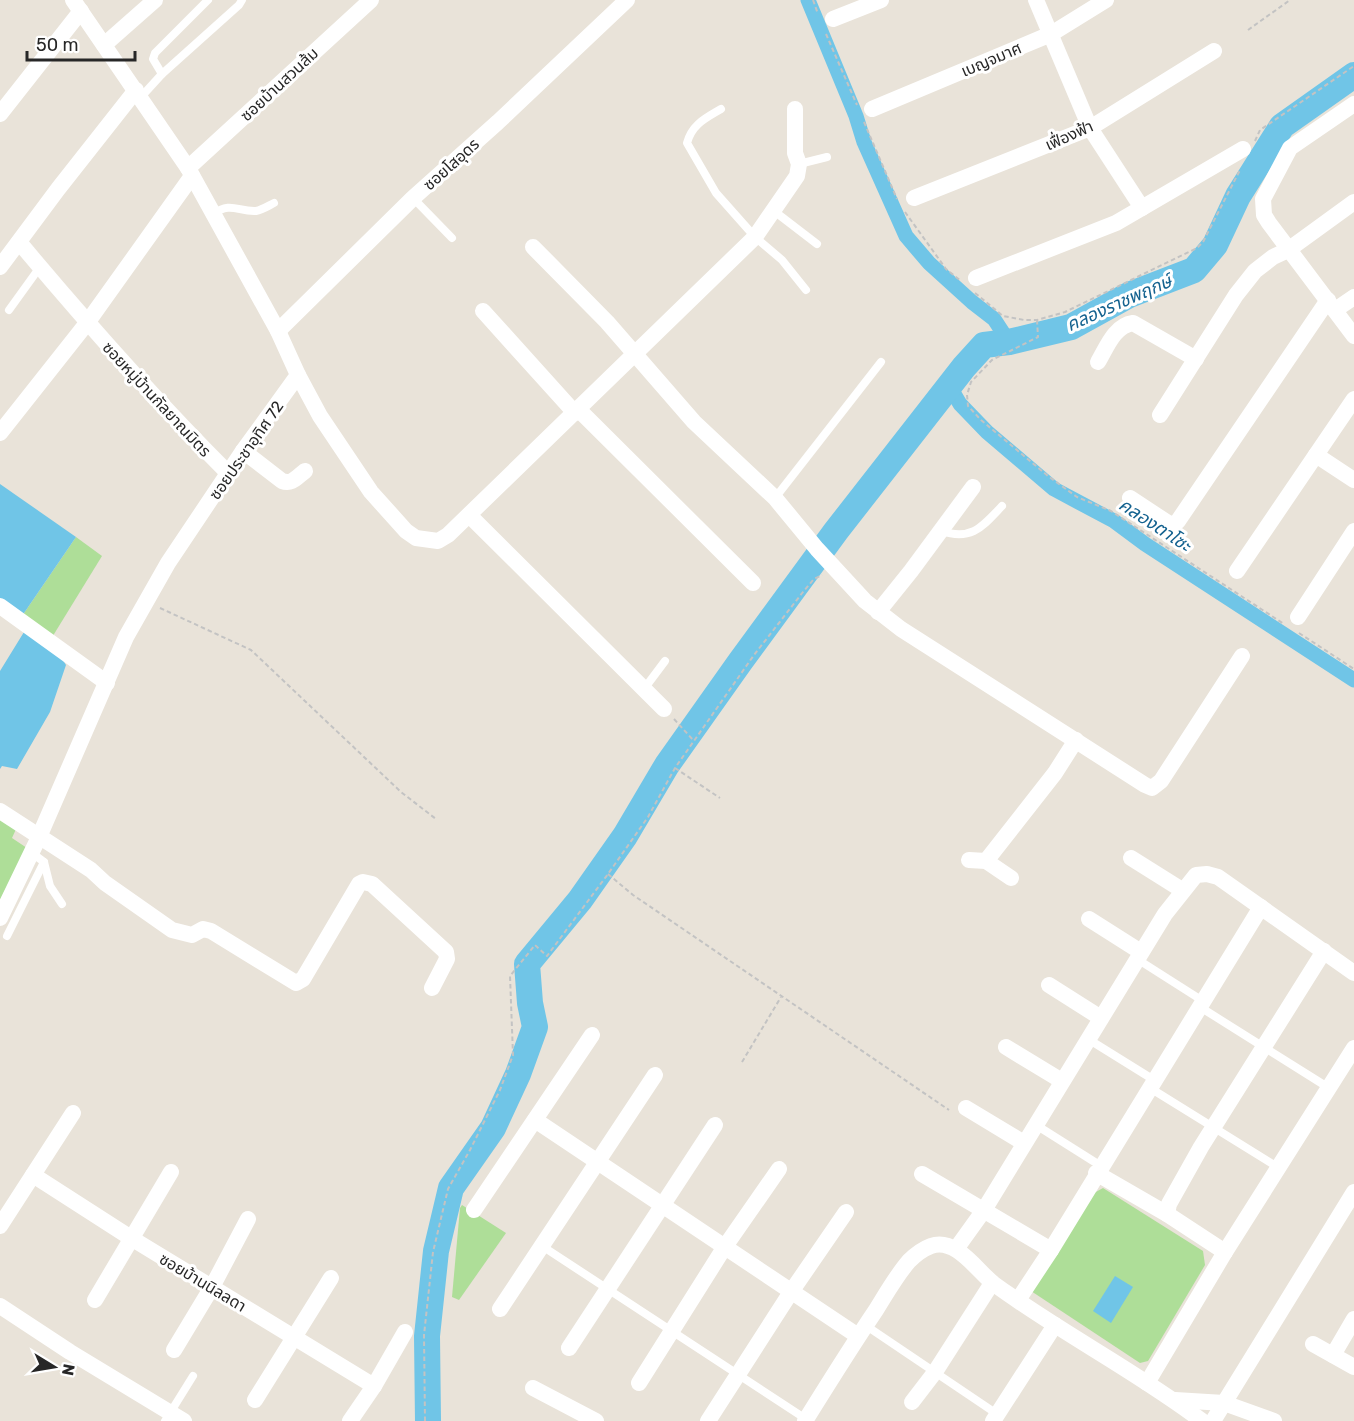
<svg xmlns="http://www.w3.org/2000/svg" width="1354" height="1421" viewBox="0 0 1354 1421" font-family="Rubik,'Noto Sans Thai',sans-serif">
<rect width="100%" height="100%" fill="#e9e3d9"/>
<g fill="#aede98">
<path d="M76,537L102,556L51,639L22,616Z"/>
<path d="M0,808L21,818L12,838L27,848L0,900Z"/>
<path d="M1103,1188L1203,1251L1205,1265L1148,1361L1140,1363L1031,1291L1094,1193Z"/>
<path d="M462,1205L506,1233L459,1300L452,1297L460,1208Z"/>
</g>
<g fill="#70c5e7">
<path d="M0,484L76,537L22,616L0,600Z"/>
<path d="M24,632L59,654L66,665L50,712L17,769L2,766L0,769V671Z"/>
<path d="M1115,1276L1133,1287L1111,1323L1093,1311Z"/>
</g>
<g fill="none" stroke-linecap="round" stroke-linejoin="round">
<g stroke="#70c5e7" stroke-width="15">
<path d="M808,0L856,116L864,142L906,236L929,263L972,302L994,319L1009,342"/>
<path d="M950,387L960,404L987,432L1054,489L1114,521L1145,544L1354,680"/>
</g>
<path stroke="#70c5e7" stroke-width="26" d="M428,1421L427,1336L436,1251L451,1188L493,1128L518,1074L535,1027L530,1003L527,964L580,900L625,836L667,765L740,662L836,531L964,367L984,345L1009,342L1071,327L1129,295L1194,270L1215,245L1238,196L1282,126L1354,75"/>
<g stroke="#c3c3c3" stroke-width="2" stroke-dasharray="4.5 3" stroke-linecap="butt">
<path d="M813,0L818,14"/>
<path d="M1248,30L1290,0"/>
<path d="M826,34L857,105"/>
<path d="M864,122L897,199"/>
<path d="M1255,141L1260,130L1354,66"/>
<path d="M905,212L946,269L961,281"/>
<path d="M975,293L1003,316L1024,320H1037L1065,312L1197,248L1203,242L1240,170"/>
<path d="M1037,320L1038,337L992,360L971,382L967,395L968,406L981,420L1048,476L1077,497L1111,511L1284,624"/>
<path d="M160,608L251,650L401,792L436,819"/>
<path d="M1299,633L1354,669"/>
<path d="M674,719L694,741"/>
<path d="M675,768L720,798"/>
<path d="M608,874L633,895L949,1110"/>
<path d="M742,1062L781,997"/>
<path d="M425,1421L424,1335L433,1252L448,1189L470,1150L500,1090L513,1055L510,976L535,945L547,956L608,874L648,817L675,768L754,655L803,592L814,579L822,575"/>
</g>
<g stroke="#fff" stroke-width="8">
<path d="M162,74L239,5L242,0"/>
<path d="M141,97L162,74L153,59L155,53L208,0"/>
<path d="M721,109C706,118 692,124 687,143L716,193L755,237L782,260L806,290"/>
<path d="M799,164L827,157"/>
<path d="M413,198L452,238"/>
<path d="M774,211L817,244"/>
<path d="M213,214C231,201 238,212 256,211C262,210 268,206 274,203"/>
<path d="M9,310L40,267"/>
<path d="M775,498L881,362"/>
<path d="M941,531C972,541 982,527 1002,506"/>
<path d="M644,689L665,661"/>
<path d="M32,853L44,862L50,886L62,904"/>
<path d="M7,936L44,862"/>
<path d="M1137,959L1203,1001"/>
<path d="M1200,1007L1329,1088"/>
<path d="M1088,1039L1154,1080"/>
<path d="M1150,1088L1279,1168"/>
<path d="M1036,1125L1101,1166"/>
<path d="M542,1246L806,1419"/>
<path d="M865,1325L997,1414"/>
<path d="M165,1421L193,1376"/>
</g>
<g stroke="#fff" stroke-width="16">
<path d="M1036,0L1090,128L1142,208"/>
<path d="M833,19L881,0"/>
<path d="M104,45L155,0"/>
<path d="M1354,104L1290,148L1263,199L1264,215L1269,223L1354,336"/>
<path d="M872,109L1051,34L1106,0"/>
<path d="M0,114L81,11"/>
<path d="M188,168L371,0"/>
<path d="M914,198L1090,128L1214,51"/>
<path d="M19,242C86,322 155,400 229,474"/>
<path d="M533,247L607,322L694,422L775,498L817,549L865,601L901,629L1145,785L1152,788L1161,781L1242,656"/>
<path d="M0,267L58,189L136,90"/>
<path d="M976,278L1116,223L1243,149"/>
<path d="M1335,310L1354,297"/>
<path d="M483,311L575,413"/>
<path d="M278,331L413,198L498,122L627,0"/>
<path d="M1098,362C1107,347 1114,326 1133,323L1196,359"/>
<path d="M298,375L320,416L371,492L406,531L416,538L438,541L448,535L755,237L797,176L799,164L795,153V109"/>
<path d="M578,409L753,583"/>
<path d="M1160,415L1236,295L1255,271L1273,257L1288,250L1354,202"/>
<path d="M0,433L87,323L192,176"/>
<path d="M243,451L282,481C292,485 297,477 305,471"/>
<path d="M1316,455L1354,480"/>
<path d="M1130,498L1168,523L1174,524L1178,521L1328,300"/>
<path d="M469,515L664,709"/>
<path d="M1237,571L1354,399"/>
<path d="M0,606L107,683"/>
<path d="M878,612L911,571L973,487"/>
<path d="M1298,617L1354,531"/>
<path d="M0,811L91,870L105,883L172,930L192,935L203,929L211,931L296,983L303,979L359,884L363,882L372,884L446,952L447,959L432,988"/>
<path d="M1131,858L1182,890"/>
<path d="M969,860L986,861L1011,878"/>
<path d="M986,861L1055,773L1076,740"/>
<path d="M0,918L39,837L126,637L168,563L243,451L298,375L278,331L188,168L73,0"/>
<path d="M1089,919L1141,952"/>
<path d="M1049,985L1101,1018"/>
<path d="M1006,1047L1062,1081"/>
<path d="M966,1108L1024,1143"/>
<path d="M535,1120L858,1336"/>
<path d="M1096,1173L1167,1214"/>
<path d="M922,1174L1051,1250"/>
<path d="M33,1175L131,1238L374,1386"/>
<path d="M474,1210L592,1035"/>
<path d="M0,1226L73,1113"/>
<path d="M956,1249L984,1210L1165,914L1196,875L1207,874L1218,877L1354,973"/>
<path d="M1225,1252L1167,1214L1169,1204L1201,1147L1324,951"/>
<path d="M95,1300L171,1172"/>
<path d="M1018,1300L1051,1250L1261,907"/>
<path d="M0,1306L70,1352L184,1421"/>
<path d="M500,1309L655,1075"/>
<path d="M1313,1344L1354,1367"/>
<path d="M569,1348L715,1125"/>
<path d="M174,1350L212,1287L248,1219"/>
<path d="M1333,1355L1354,1319"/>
<path d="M639,1383L724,1248L779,1169"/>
<path d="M1147,1383L1225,1252L1354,1048"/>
<path d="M533,1388L596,1421"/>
<path d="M255,1400L331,1278"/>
<path d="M1175,1400L1224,1403L1274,1421"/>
<path d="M912,1402L935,1372L992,1283"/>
<path d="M350,1421L374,1386L405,1332"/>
<path d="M708,1421L791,1292L846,1212"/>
<path d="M805,1421C828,1384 851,1347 876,1310C886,1294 896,1276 909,1261C915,1255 923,1249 931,1246C956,1237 977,1271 994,1284C1061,1333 1136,1371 1202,1421"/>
<path d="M993,1421L1055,1325"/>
<path d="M1213,1421L1354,1192"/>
</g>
</g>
<g text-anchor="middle" stroke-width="6" stroke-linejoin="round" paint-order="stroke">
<g font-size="16" fill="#272727" stroke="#fff">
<text transform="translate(991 59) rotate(-23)" y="6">เบญจมาศ</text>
<text transform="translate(279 84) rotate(-43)" y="6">ซอยบ้านสวนส้ม</text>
<text transform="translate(1069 135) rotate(-24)" y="6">เฟื่องฟ้า</text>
<text transform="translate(451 164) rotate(-42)" y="6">ซอยโสอุดร</text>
<text transform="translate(157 399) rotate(47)" y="6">ซอยหมู่บ้านกัลยาณมิตร</text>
<text transform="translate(246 450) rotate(-55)" y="6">ซอยประชาอุทิศ 72</text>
<text transform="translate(203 1282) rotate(31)" y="6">ซอยบ้านนิลลดา</text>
</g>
<g font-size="18" font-style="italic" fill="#14628f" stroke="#fff">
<text transform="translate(1119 303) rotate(-24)" y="6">คลองราชพฤกษ์</text>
<text transform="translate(1155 525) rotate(33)" y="6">คลองตาโซะ</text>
</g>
</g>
<g transform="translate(54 1367) rotate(101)" stroke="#ffffff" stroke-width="4.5" paint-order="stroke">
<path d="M0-4.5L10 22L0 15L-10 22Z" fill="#272727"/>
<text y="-9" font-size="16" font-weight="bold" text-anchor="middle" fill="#272727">N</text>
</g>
<path d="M27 51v9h108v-9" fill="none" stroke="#272727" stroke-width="3"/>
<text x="36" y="51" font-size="18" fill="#272727" stroke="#ffffff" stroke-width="4.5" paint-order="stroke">50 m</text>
</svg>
